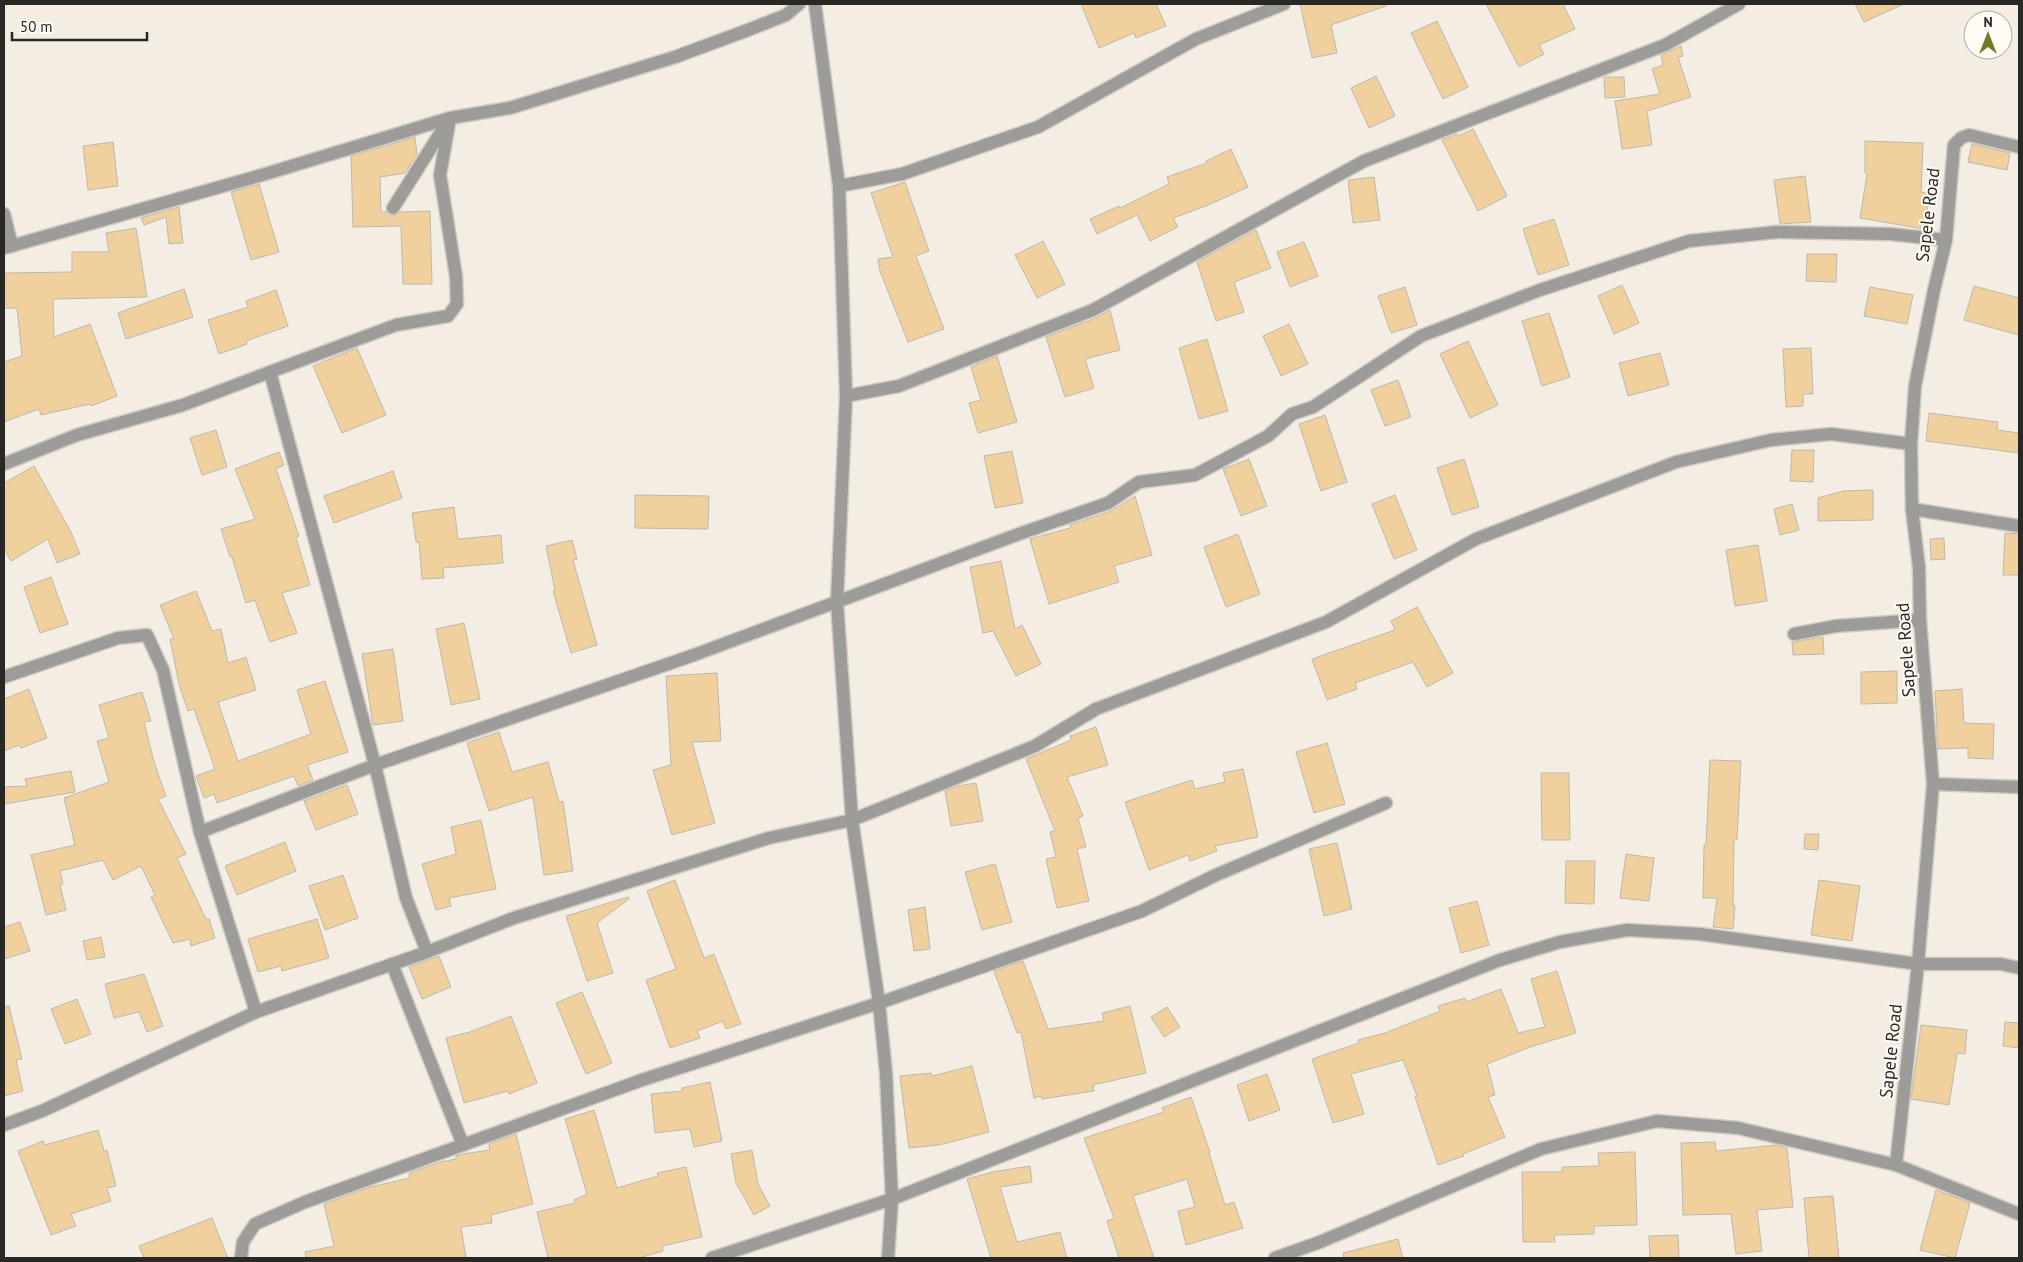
<svg xmlns="http://www.w3.org/2000/svg" width="2023" height="1262" viewBox="0 0 2023 1262" font-family="'PT Sans',sans-serif">
<rect width="100%" height="100%" fill="#f3ede4"/>
<g fill="#f0d09d" stroke="#beb9b0">
<path d="M1081,4H1156L1166,26L1136,38L1134,33L1099,48Z"/>
<path d="M1300,4H1386V6L1331,25L1337,53L1312,58Z"/>
<path d="M1486,4H1563L1575,29L1539,45L1544,54L1519,67Z"/>
<path d="M1855,4H1904L1864,22Z"/>
<path d="M1437,21L1468,87L1443,99L1411,33Z"/>
<path d="M1681,46L1683,56L1678,57L1691,97L1647,111L1652,145L1622,149L1615,101L1660,94L1652,69L1663,65L1661,55Z"/>
<path d="M1376,76L1395,116L1369,128L1351,88Z"/>
<path d="M1604,77H1624L1625,97L1605,98Z"/>
<path d="M1473,129L1507,196L1478,211L1442,140L1457,134L1458,136Z"/>
<path d="M415,137L417,154L405,173L380,177L381,212H386L393,216L400,212L430,211L432,284H403L401,226L353,227L351,156Z"/>
<path d="M1865,141L1923,143L1921,192L1930,194L1924,229L1860,218L1867,174L1865,173Z"/>
<path d="M113,142L118,186L88,190L83,146Z"/>
<path d="M1972,144L2010,153L2007,170L1968,162Z"/>
<path d="M1231,149L1248,187L1206,206L1173,218L1178,227L1150,241L1137,215L1097,234L1090,219L1119,206L1120,208L1169,184L1167,177L1207,163L1206,161Z"/>
<path d="M1805,176L1811,222L1780,224L1774,180Z"/>
<path d="M1374,177L1380,220L1353,223L1348,180Z"/>
<path d="M905,182L929,251L916,256L944,329L908,342L880,271L878,259L893,257L871,193Z"/>
<path d="M259,184L279,252L251,260L231,192Z"/>
<path d="M179,207L183,243L169,244L166,217L144,225L141,218Z"/>
<path d="M1554,219L1569,265L1538,275L1523,229Z"/>
<path d="M136,228L147,297L53,299L54,337L90,324L117,396L91,406L90,404L41,415L39,409L4,422V362L22,356L17,308H4V273L72,272V252H109L106,233Z"/>
<path d="M1256,230L1271,268L1234,282L1244,312L1216,321L1197,262Z"/>
<path d="M1043,241L1065,284L1037,298L1015,255Z"/>
<path d="M1304,242L1318,276L1290,287L1277,252Z"/>
<path d="M1807,254H1837L1836,282L1806,281Z"/>
<path d="M1622,285L1639,323L1614,334L1598,296Z"/>
<path d="M1974,286L2019,298V335L1964,320Z"/>
<path d="M1405,287L1417,325L1391,333L1378,296Z"/>
<path d="M1870,287L1913,295L1907,324L1864,316Z"/>
<path d="M184,289L193,317L126,339L118,313Z"/>
<path d="M276,290L288,326L246,341L247,344L219,354L208,320L248,307L246,301Z"/>
<path d="M1110,310L1120,350L1085,359L1094,388L1065,397L1046,337L1096,318Z"/>
<path d="M1549,313L1570,377L1542,386L1522,321Z"/>
<path d="M1289,324L1308,364L1281,376L1263,336Z"/>
<path d="M1207,339L1228,411L1199,419L1179,348Z"/>
<path d="M1468,341L1498,405L1470,418L1440,354Z"/>
<path d="M357,348L386,415L342,433L313,366Z"/>
<path d="M1811,348L1813,394H1803V406L1786,407L1783,349Z"/>
<path d="M1660,353L1669,385L1628,396L1619,363Z"/>
<path d="M997,356L1017,422L978,433L969,403L981,400L971,367Z"/>
<path d="M1398,380L1411,417L1385,426L1371,390Z"/>
<path d="M1929,413L1998,422L1997,430L2019,433V453L1926,441Z"/>
<path d="M1325,415L1347,482L1321,491L1299,424Z"/>
<path d="M216,430L227,467L202,475L190,438Z"/>
<path d="M1792,450H1814L1813,482L1790,481Z"/>
<path d="M1012,451L1023,503L995,508L984,456Z"/>
<path d="M279,452L284,465L276,469L299,536L296,537L310,585L282,593L297,633L270,642L255,600L246,603L232,557H230L221,529L255,519L235,469Z"/>
<path d="M1249,459L1267,506L1241,516L1223,469Z"/>
<path d="M1464,459L1479,507L1452,515L1437,468Z"/>
<path d="M34,466L71,532L80,554L57,563L48,539L11,561L4,549V483Z"/>
<path d="M393,471L402,498L334,523L324,496Z"/>
<path d="M1873,490V520L1818,521V498L1843,491Z"/>
<path d="M635,495L709,496L708,529L635,528Z"/>
<path d="M1395,495L1417,550L1394,559L1372,504Z"/>
<path d="M1135,496L1152,555L1114,566L1119,582L1049,604L1030,539L1070,528V525L1111,511Z"/>
<path d="M1792,504L1799,530L1780,535L1774,509Z"/>
<path d="M454,507L458,539L501,535L503,563L443,568L444,578L422,579L419,542H416L412,513Z"/>
<path d="M2005,533L2019,534V575H2003Z"/>
<path d="M1238,534L1260,594L1226,607L1204,547Z"/>
<path d="M1944,538L1945,559L1931,560L1930,539Z"/>
<path d="M572,540L577,559L573,560L597,645L571,653L553,591L555,590L546,546Z"/>
<path d="M1758,545L1767,601L1735,606L1726,550Z"/>
<path d="M1001,561L1015,629L1022,625L1041,664L1016,676L993,631L983,633L970,567Z"/>
<path d="M51,577L68,624L40,633L24,587Z"/>
<path d="M196,591L212,631L221,629L228,663L246,657L256,690L218,702L238,761L311,734L297,690L325,681L348,752L307,765L313,780L298,786L294,776L217,803L214,794L204,798L196,776L215,769L194,709L188,711L179,684L170,639H174L160,605Z"/>
<path d="M1417,607L1453,673L1427,687L1413,662L1355,683L1357,689L1327,700L1312,659L1395,630L1391,621Z"/>
<path d="M464,623L480,699L451,705L436,629Z"/>
<path d="M1823,637L1824,654L1793,655L1792,642Z"/>
<path d="M393,649L403,721L373,725L362,654Z"/>
<path d="M1897,671V703L1861,704V672Z"/>
<path d="M717,673L721,741L692,742L715,823L672,835L653,770L671,765L666,676Z"/>
<path d="M29,689L47,738L21,748L19,745L4,751V699Z"/>
<path d="M1962,689L1964,723L1994,724L1993,759L1968,758V748L1938,749L1935,691Z"/>
<path d="M142,692L151,721L144,722L154,762L166,796L158,799L186,854L177,858L206,919H209L215,938L191,946L190,939L173,943L151,897L155,895L141,866L113,880L103,860L60,871L63,884L60,885L66,910L46,915L31,855L75,845L64,798L109,782L97,741L109,738L99,705Z"/>
<path d="M1096,727L1108,765L1067,777L1083,816L1078,818L1086,847L1077,849L1089,901L1057,908L1046,859L1056,857L1050,832L1055,831L1026,759L1071,740L1070,736Z"/>
<path d="M499,732L512,772L548,762L559,802L563,801L573,871L544,875L533,797L489,811L467,743Z"/>
<path d="M1327,743L1345,804L1314,813L1296,752Z"/>
<path d="M1710,760L1741,761L1737,840H1734L1733,905L1735,906L1733,929L1713,927L1717,898H1703L1704,845H1706Z"/>
<path d="M1243,769L1258,837L1215,846L1217,851L1190,861L1188,855L1149,870L1125,802L1192,780L1195,789L1225,782L1223,773Z"/>
<path d="M71,771L75,792L4,804V787L27,786L25,779Z"/>
<path d="M1541,773H1569L1570,840H1542Z"/>
<path d="M976,783L983,821L951,826L945,791L958,786Z"/>
<path d="M347,785L358,814L316,830L304,801Z"/>
<path d="M481,820L496,889L449,898L451,906L436,910L422,864L456,854L451,827Z"/>
<path d="M1805,834H1819L1818,850L1804,849Z"/>
<path d="M285,842L296,871L237,895L225,866Z"/>
<path d="M1337,843L1352,909L1324,916L1309,849Z"/>
<path d="M1626,854L1654,858L1649,901L1620,898Z"/>
<path d="M1566,861H1595L1594,904L1565,903Z"/>
<path d="M995,864L1012,922L982,930L965,872Z"/>
<path d="M343,875L358,918L325,930L309,886Z"/>
<path d="M675,880L704,958L714,954L741,1024L726,1029L723,1021L697,1031L700,1038L670,1048L646,980L676,969L647,891Z"/>
<path d="M1819,880L1860,886L1852,941L1811,935Z"/>
<path d="M628,897L629,899L597,923L613,973L587,981L566,916Z"/>
<path d="M1477,901L1489,945L1461,953L1449,908Z"/>
<path d="M925,907L930,949L914,951L908,910Z"/>
<path d="M317,919L329,958L282,971L281,966L258,972L248,939Z"/>
<path d="M20,922L30,951L4,959V927Z"/>
<path d="M101,937L105,957L87,960L83,941Z"/>
<path d="M439,956L451,987L422,999L409,967Z"/>
<path d="M1023,961L1048,1029L1104,1021L1102,1013L1130,1006L1146,1073L1093,1085L1094,1091L1042,1099L1041,1096L1034,1098L1021,1032L1017,1033L994,971Z"/>
<path d="M1557,971L1576,1033L1533,1046L1487,1064L1495,1095L1488,1097L1505,1137L1463,1154L1464,1156L1438,1165L1415,1097L1417,1096L1403,1060L1351,1074L1364,1114L1333,1123L1312,1059L1359,1043L1358,1040L1385,1033L1440,1011L1438,1006L1465,998L1466,1002L1501,989L1518,1033L1545,1027L1531,979Z"/>
<path d="M144,974L163,1026L147,1032L139,1012L114,1018L105,984Z"/>
<path d="M582,992L612,1063L586,1074L556,1003Z"/>
<path d="M77,999L91,1034L65,1044L51,1009Z"/>
<path d="M9,1006L22,1059L16,1060L23,1091L4,1096V1007Z"/>
<path d="M1167,1007L1180,1027L1164,1037L1151,1017Z"/>
<path d="M511,1016L537,1083L509,1094L508,1091L464,1103L446,1038L470,1032Z"/>
<path d="M2005,1022L2019,1023V1048L2003,1046Z"/>
<path d="M1921,1025L1967,1030L1965,1054L1957,1053L1949,1105L1911,1099Z"/>
<path d="M972,1066L989,1132L939,1145L909,1148L900,1076L931,1073L932,1076Z"/>
<path d="M1267,1074L1280,1110L1249,1121L1237,1085Z"/>
<path d="M710,1082L722,1141L694,1147L690,1129L655,1133L651,1094L682,1091V1088Z"/>
<path d="M1191,1097L1210,1152L1209,1153L1225,1205L1234,1202L1243,1228L1186,1245L1178,1211L1195,1207L1187,1179L1133,1196L1154,1258H1119L1107,1221L1114,1218L1084,1138L1164,1112L1162,1108Z"/>
<path d="M594,1110L617,1188L658,1176L657,1173L686,1167L702,1237L662,1246L663,1251L639,1258H548L537,1212L575,1203L574,1200L587,1194L565,1119Z"/>
<path d="M98,1130L104,1151L107,1150L116,1186L107,1188L111,1201L71,1214L76,1226L51,1235L18,1151L43,1141L45,1145Z"/>
<path d="M516,1134L533,1204L491,1215L492,1223L461,1227L466,1258H306L305,1252L334,1246L324,1204L370,1187L410,1178L409,1173L440,1162L456,1159V1156L463,1154L490,1150L489,1144Z"/>
<path d="M1715,1142L1716,1151L1777,1145L1787,1148L1793,1207L1757,1210L1762,1251L1736,1254L1731,1214L1683,1215L1681,1143Z"/>
<path d="M752,1150L758,1184L770,1206L754,1215L736,1183L731,1154Z"/>
<path d="M1635,1152L1637,1225L1594,1226V1234L1554,1235L1555,1242H1523L1522,1172H1562V1167L1599,1166L1598,1153Z"/>
<path d="M1030,1166L1032,1182L1000,1187L1017,1242L1060,1232L1067,1258H991L967,1179L992,1172Z"/>
<path d="M1936,1190L1970,1203L1955,1258L1920,1250Z"/>
<path d="M1833,1196L1839,1258H1809L1804,1198Z"/>
<path d="M212,1218L228,1258H144L139,1246Z"/>
<path d="M1678,1235L1679,1258H1650L1649,1236Z"/>
<path d="M1398,1239L1403,1258H1344L1343,1253Z"/>
</g>
<g fill="none" stroke-linecap="round" stroke-linejoin="round">
<g stroke="#cfcac2" stroke-width="15">
<g id="street">
<path d="M815,4L839,186L846,396L837,602L852,820L879,1003L886,1073L892,1199L888,1258"/>
<path d="M839,186L902,174L1038,127L1196,39L1284,4"/>
<path d="M393,208L446,124"/>
<path d="M4,214L12,246"/>
<path d="M4,248L262,175L450,118L510,108L675,57L748,30L786,15L799,4"/>
<path d="M270,372L396,325L448,316L457,304L456,276L440,175L450,118"/>
<path d="M846,396L899,386L1093,310L1364,161L1665,45L1739,4"/>
<path d="M4,464L77,435L183,405L270,372L375,765L406,898L427,952"/>
<path d="M1912,509L2019,526"/>
<path d="M1794,634L1836,626L1920,620"/>
<path d="M4,677L118,638L147,635L163,670L200,832L256,1012"/>
<path d="M1933,784L2019,787"/>
<path d="M200,832L375,765L694,655L1016,535L1108,503L1139,482L1195,475L1268,436L1292,414L1313,407L1421,336L1540,290L1689,241L1777,232L1890,234L1946,240"/>
<path d="M392,964L463,1145"/>
<path d="M4,1125L42,1111L256,1012L427,952L514,918L769,838L852,820L1035,746L1096,709L1326,622L1476,539L1676,462L1771,440L1831,434L1911,444"/>
<path d="M1896,1165L1918,964L1933,784L1920,620L1919,568L1912,509L1911,444L1915,386L1934,290L1946,240L1954,145L1961,138L1969,135L2019,147"/>
<path d="M241,1258L243,1242L255,1224L305,1202L642,1080L879,1003L1142,911L1216,875L1386,803"/>
<path d="M712,1258L892,1199L1500,960L1560,942L1627,930L1700,934L1918,964H2001L2019,968"/>
<path d="M1275,1258L1320,1242L1541,1149L1657,1121L1738,1128L1896,1165L2019,1214"/>
</g>
</g>
<use href="#street" stroke="#9e9c98" stroke-width="12"/>
</g>
<g text-anchor="middle" stroke-width="4" stroke-linejoin="round" paint-order="stroke">
<g font-size="18" fill="#2a2825" stroke="#fffaf3">
<text transform="translate(1928 215) rotate(-83)" y="6">Sapele Road</text>
<text transform="translate(1906 650) rotate(-94)" y="6">Sapele Road</text>
<text transform="translate(1891 1051) rotate(-84)" y="6">Sapele Road</text>
</g>
</g>
<rect width="2023" height="1262" fill="none" stroke="#2a2825" stroke-width="10"/>
<g transform="translate(1988 35)"><circle r="24" fill="#fffaf3" stroke="#aaa6a1"/>
<path d="M0-4L9 19L0 12L-9 19Z" fill="#717b26"/>
<text y="-8" font-size="14" font-weight="bold" text-anchor="middle" fill="#2a2825">N</text>
</g>
<path d="M12 32v8h135v-8" fill="none" stroke="#2a2825" stroke-width="2.5"/>
<text x="20" y="32" font-size="15" fill="#2a2825" stroke="#fffaf3" stroke-width="4" paint-order="stroke">50 m</text>
</svg>
